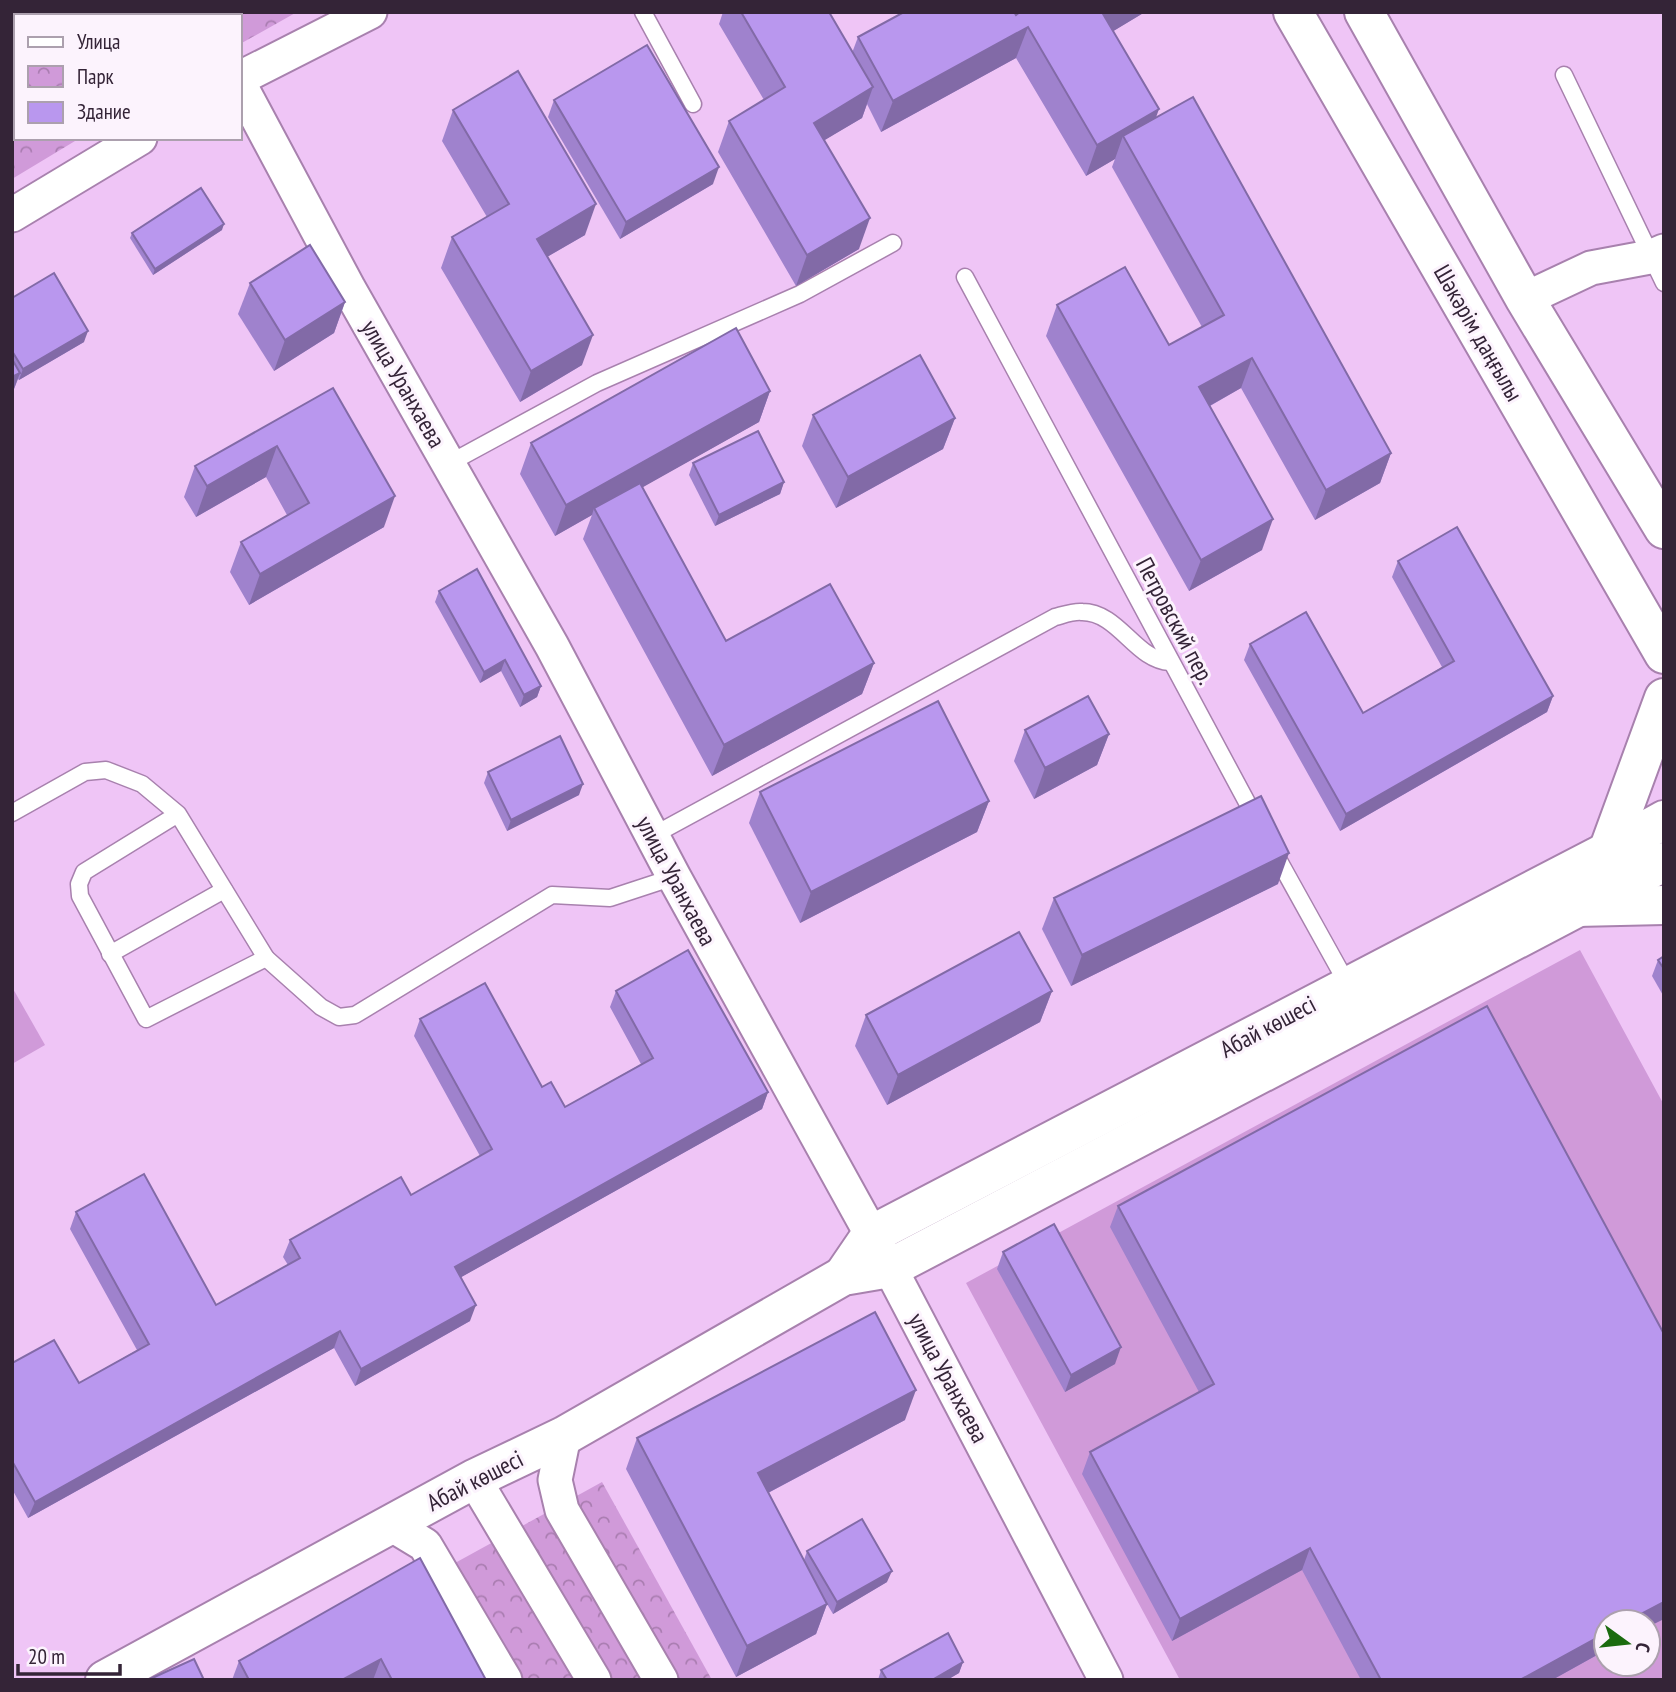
<svg xmlns="http://www.w3.org/2000/svg" width="1676" height="1692" viewBox="0 0 1676 1692" font-family="'PT Sans Narrow',sans-serif">
<defs>
<pattern id="park-crowns" width="20" height="18" patternUnits="userSpaceOnUse" patternTransform="scale(1.75)"><rect width="20" height="18" fill="#d09ad9"/><path d="M2 6a3 3 0 1 1 6 0M12 15a3 3 0 1 1 6 0" fill="none" stroke="#aa7db1"/></pattern>
</defs>
<rect width="100%" height="100%" fill="#efc5f6"/>
<g fill="url(#park-crowns)">
<path d="M12,12H297L240,44V16H16V138H80L12,179Z"/>
<path d="M602,1482L712,1680H493L435,1574Z"/>
</g>
<g fill="#d09ad9" fill-rule="evenodd">
<path d="M1580,950L1664,1105V1680H1180L966,1283ZM1606,1622H1648V1664H1606Z"/>
<path d="M12,987L45,1045L12,1064Z"/>
</g>
<g fill="none" stroke-linecap="round" stroke-linejoin="round">
<g stroke="#a881ae" stroke-width="19">
<g id="lane">
<path d="M643,12L693,104"/>
<path d="M1564,75L1664,283"/>
<path d="M965,277L1257,821"/>
<path d="M448,464L597,383L800,294L893,243"/>
<path d="M12,813L85,772L106,770L142,784L178,814L266,958L146,1019L80,896L79,884L84,872L178,814"/>
<path d="M652,836L1055,617C1063,615 1074,611 1082,612C1119,612 1135,660 1170,662"/>
<path d="M1273,850L1348,985"/>
<path d="M110,954L224,890"/>
<path d="M266,958L321,1007L339,1017L355,1015L552,895L610,898L674,877"/>
</g>
</g>
<g stroke="#a881ae" stroke-width="37">
<g id="street">
<path d="M240,78L370,12"/>
<path d="M240,85L349,289L552,646L674,877L890,1268L1106,1680"/>
<path d="M12,215L140,138"/>
<path d="M1525,299L1591,268L1650,257L1664,251"/>
<path d="M564,1436L555,1480L562,1510L661,1680"/>
<path d="M474,1479L594,1680"/>
<path d="M392,1525L425,1545L505,1680"/>
</g>
</g>
<g stroke="#a881ae" stroke-width="42">
<g id="secondary">
<path d="M843,1276L871,1235L1608,851L1664,820"/>
<path d="M105,1680L474,1479L564,1436L843,1276L890,1268L1664,862"/>
</g>
</g>
<g stroke="#a881ae" stroke-width="42">
<g id="primary">
<path d="M1293,12L1664,654"/>
<path d="M1364,12L1525,299L1664,529"/>
<path d="M1608,851L1664,698"/>
<path d="M1576,907L1664,905"/>
</g>
</g>
<use href="#lane" stroke="#fff" stroke-width="16"/>
<use href="#street" stroke="#fff" stroke-width="33"/>
<use href="#secondary" stroke="#fff" stroke-width="38"/>
<use href="#primary" stroke="#fff" stroke-width="38"/>
</g>
<g fill="#9f82cd">
<path d="M723,12H829L852,53L858,37L1016,15L1020,12H1145L1113,31L1156,118L1391,453L1380,483L1315,520L1241,388L1210,406L1262,550L1189,591L1046,336L1057,305L1169,345L1202,327L1112,167L1115,159L1086,176L1016,58L881,132L867,104L862,118L824,140L859,249L796,286L718,152L729,121L764,100L719,24Z"/>
<path d="M554,100L713,184L620,239L548,117Z"/>
<path d="M453,110L585,235L547,257L582,365L520,402L441,268L452,237L487,217L442,141Z"/>
<path d="M222,230L153,275L130,238L132,233Z"/>
<path d="M250,283L345,302L334,333L274,371L238,314Z"/>
<path d="M12,298L84,342L19,380L18,379L12,394Z"/>
<path d="M333,388L384,527L249,605L230,572L241,542L287,515L266,477L196,517L184,497L195,466Z"/>
<path d="M770,391L759,422L642,487L726,641L874,663L862,694L712,776L583,539L592,515L555,536L520,474L531,443Z"/>
<path d="M813,415L955,418L943,449L836,508L802,446Z"/>
<path d="M693,463L784,482L780,494L715,526L689,475Z"/>
<path d="M1398,561L1553,696L1547,712L1340,831L1244,660L1250,644L1363,713L1442,667L1392,577Z"/>
<path d="M439,591L541,686L537,697L520,707L501,671L480,683L435,602Z"/>
<path d="M1025,730L1109,734L1097,765L1034,799L1014,761Z"/>
<path d="M488,772L579,795L507,831L484,783Z"/>
<path d="M760,792L989,801L977,832L800,923L749,823Z"/>
<path d="M1278,884L1071,986L1042,929L1054,898Z"/>
<path d="M1664,956V997L1652,976L1658,960Z"/>
<path d="M616,991L768,1092L762,1109L461,1277L470,1321L355,1386L334,1348L28,1518L12,1489V1363L79,1383L137,1350L70,1229L76,1212L216,1305L288,1265L283,1257L290,1240L411,1195L480,1156L414,1036L420,1019L542,1087L565,1107L641,1064L610,1007Z"/>
<path d="M1052,991L1040,1022L887,1105L855,1046L866,1015Z"/>
<path d="M1118,1206L1606,1650L1552,1680H1361L1302,1570L1172,1641L1082,1474L1090,1452L1199,1392L1110,1227Z"/>
<path d="M1003,1252L1115,1364L1065,1392L997,1269Z"/>
<path d="M905,1420L768,1493L804,1560L807,1551L887,1582L833,1614L827,1604L816,1634L736,1677L626,1469L637,1438Z"/>
<path d="M420,1558L486,1680H232L239,1661Z"/>
<path d="M963,1662L959,1673L947,1680H878L881,1670Z"/>
</g>
<g fill="#826aa7">
<path d="M1105,12H1145L1092,44L1103,14Z"/>
<path d="M1028,27L1016,58L881,132L893,101Z"/>
<path d="M873,87L862,118L803,153L814,123Z"/>
<path d="M1159,109L1148,140L1123,136L1115,159L1086,176L1097,145Z"/>
<path d="M719,167L713,184L620,239L626,222Z"/>
<path d="M596,204L585,235L526,269L537,239Z"/>
<path d="M870,218L859,249L796,286L807,255Z"/>
<path d="M224,224L222,230L153,275L155,269Z"/>
<path d="M345,302L334,333L274,371L285,340Z"/>
<path d="M88,331L84,342L19,380L23,369Z"/>
<path d="M593,335L582,365L520,402L531,371Z"/>
<path d="M1252,358L1241,388L1188,418L1199,387Z"/>
<path d="M20,373L12,394V377Z"/>
<path d="M770,391L759,422L597,513L594,508L592,515L555,536L566,505Z"/>
<path d="M955,418L943,449L836,508L848,477Z"/>
<path d="M277,446L266,477L196,517L207,486Z"/>
<path d="M1391,453L1380,483L1315,520L1326,490Z"/>
<path d="M784,482L780,494L715,526L719,515Z"/>
<path d="M395,496L384,527L249,605L260,574Z"/>
<path d="M1273,519L1262,550L1189,591L1201,560Z"/>
<path d="M505,660L501,671L480,683L484,672Z"/>
<path d="M874,663L862,694L712,776L724,745Z"/>
<path d="M541,686L537,697L520,707L524,695Z"/>
<path d="M1553,696L1547,712L1340,831L1346,814Z"/>
<path d="M1109,734L1097,765L1034,799L1045,768Z"/>
<path d="M583,784L579,795L507,831L511,820Z"/>
<path d="M989,801L977,832L800,923L811,892Z"/>
<path d="M1289,853L1278,884L1071,986L1082,955Z"/>
<path d="M1052,991L1040,1022L887,1105L898,1075Z"/>
<path d="M768,1092L762,1109L449,1284L455,1267Z"/>
<path d="M476,1305L470,1321L355,1386L361,1369Z"/>
<path d="M340,1331L334,1348L28,1518L35,1502Z"/>
<path d="M1121,1347L1115,1364L1065,1392L1071,1375Z"/>
<path d="M916,1390L905,1420L747,1504L758,1473Z"/>
<path d="M1310,1548L1302,1570L1172,1641L1180,1619Z"/>
<path d="M892,1571L887,1582L833,1614L837,1602Z"/>
<path d="M1664,1602V1619L1648,1627V1622H1626Z"/>
<path d="M827,1604L816,1634L736,1677L747,1646Z"/>
<path d="M1606,1633V1650L1552,1680H1520Z"/>
<path d="M381,1659L373,1680H342Z"/>
<path d="M963,1662L959,1673L947,1680H932Z"/>
</g>
<g fill="#b997ee" stroke="#826aa7" stroke-width="2">
<path d="M741,12H829L873,87L814,123L870,218L807,255L729,121L785,87Z"/>
<path d="M904,12H1014L1016,15L1020,12H1105L1103,14L1159,109L1097,145L1028,27L893,101L858,37Z"/>
<path d="M647,45L719,167L626,222L554,100Z"/>
<path d="M518,71L596,204L537,239L593,335L531,371L452,237L509,204L453,110Z"/>
<path d="M1193,97L1391,453L1326,490L1252,358L1199,387L1273,519L1201,560L1057,305L1125,267L1169,345L1224,315L1123,136Z"/>
<path d="M201,188L224,224L155,269L132,233Z"/>
<path d="M310,245L345,302L285,340L250,283Z"/>
<path d="M54,273L88,331L23,369L12,351V298Z"/>
<path d="M736,328L770,391L566,505L531,443Z"/>
<path d="M920,355L955,418L848,477L813,415Z"/>
<path d="M12,359L20,373L12,377Z"/>
<path d="M333,388L395,496L260,574L241,542L309,503L277,446L207,486L195,466Z"/>
<path d="M758,431L784,482L719,515L693,463Z"/>
<path d="M640,483L726,641L830,584L874,663L724,745L594,508Z"/>
<path d="M1457,527L1553,696L1346,814L1250,644L1306,612L1363,713L1454,661L1398,561Z"/>
<path d="M477,569L541,686L524,695L505,660L484,672L439,591Z"/>
<path d="M1088,696L1109,734L1045,768L1025,730Z"/>
<path d="M938,701L989,801L811,892L760,792Z"/>
<path d="M560,736L583,784L511,820L488,772Z"/>
<path d="M1261,796L1289,853L1082,955L1054,898Z"/>
<path d="M1019,932L1052,991L898,1075L866,1015Z"/>
<path d="M688,950L768,1092L455,1267L476,1305L361,1369L340,1331L35,1502L12,1461V1363L54,1340L79,1383L149,1344L76,1212L144,1174L216,1305L300,1258L290,1240L401,1177L411,1195L492,1149L420,1019L485,983L542,1087L551,1082L565,1107L653,1058L616,991Z"/>
<path d="M1664,956V969L1658,960Z"/>
<path d="M1487,1006L1664,1334V1602L1626,1622H1606V1633L1520,1680H1381L1310,1548L1180,1619L1090,1452L1214,1384L1118,1206Z"/>
<path d="M1054,1224L1121,1347L1071,1375L1003,1252Z"/>
<path d="M875,1312L916,1390L758,1473L827,1604L747,1646L637,1438Z"/>
<path d="M862,1519L892,1571L837,1602L807,1551Z"/>
<path d="M420,1558L486,1680H392L381,1659L342,1680H249L239,1661Z"/>
<path d="M948,1633L963,1662L932,1680H887L881,1670Z"/>
<path d="M194,1659L204,1680H150V1679Z"/>
</g>
<g text-anchor="middle" stroke-width="6" stroke-linejoin="round" paint-order="stroke">
<g font-size="24" fill="#342437" stroke="#fcf3fd">
<text transform="translate(1478 333) rotate(60)" y="8">Шәкәрім даңғылы</text>
<text transform="translate(403 384) rotate(60)" y="8">улица Уранхаева</text>
<text transform="translate(1175 621) rotate(62)" y="8">Петровский пер.</text>
<text transform="translate(676 881) rotate(62)" y="8">улица Уранхаева</text>
<text transform="translate(1268 1027) rotate(-28)" y="8">Абай көшесі</text>
<text transform="translate(948 1378) rotate(62)" y="8">улица Уранхаева</text>
<text transform="translate(475 1481) rotate(-27)" y="8">Абай көшесі</text>
</g>
</g>
<rect width="1676" height="1692" fill="none" stroke="#342437" stroke-width="28"/>
<rect x="14" y="14" width="228" height="126" fill="#fcf3fd" stroke="#aca0ae" stroke-width="2"/>
<rect x="28" y="37" width="35" height="10" fill="#ffffff" stroke="#aca0ae" stroke-width="2"/>
<text x="77" y="49" font-size="21" fill="#342437">Улица</text>
<rect x="28" y="66" width="35" height="21" fill="url(#park-crowns)" stroke="#aca0ae" stroke-width="2"/>
<text x="77" y="84" font-size="21" fill="#342437">Парк</text>
<rect x="28" y="102" width="35" height="21" fill="#b997ee" stroke="#aca0ae" stroke-width="2"/>
<text x="77" y="119" font-size="21" fill="#342437">Здание</text>
<g transform="translate(1627 1643) rotate(105)"><circle r="33" fill="#fcf3fd" stroke="#aca0ae" stroke-width="2"/>
<path d="M0-5L12 26L0 18L-12 26Z" fill="#1b6b0f"/>
<text y="-10" font-size="19" font-weight="bold" text-anchor="middle" fill="#342437">С</text>
</g>
<path d="M18 1664v10h102v-10" fill="none" stroke="#342437" stroke-width="3.5"/>
<text x="28" y="1664" font-size="21" fill="#342437" stroke="#fcf3fd" stroke-width="5" paint-order="stroke">20 m</text>
</svg>
